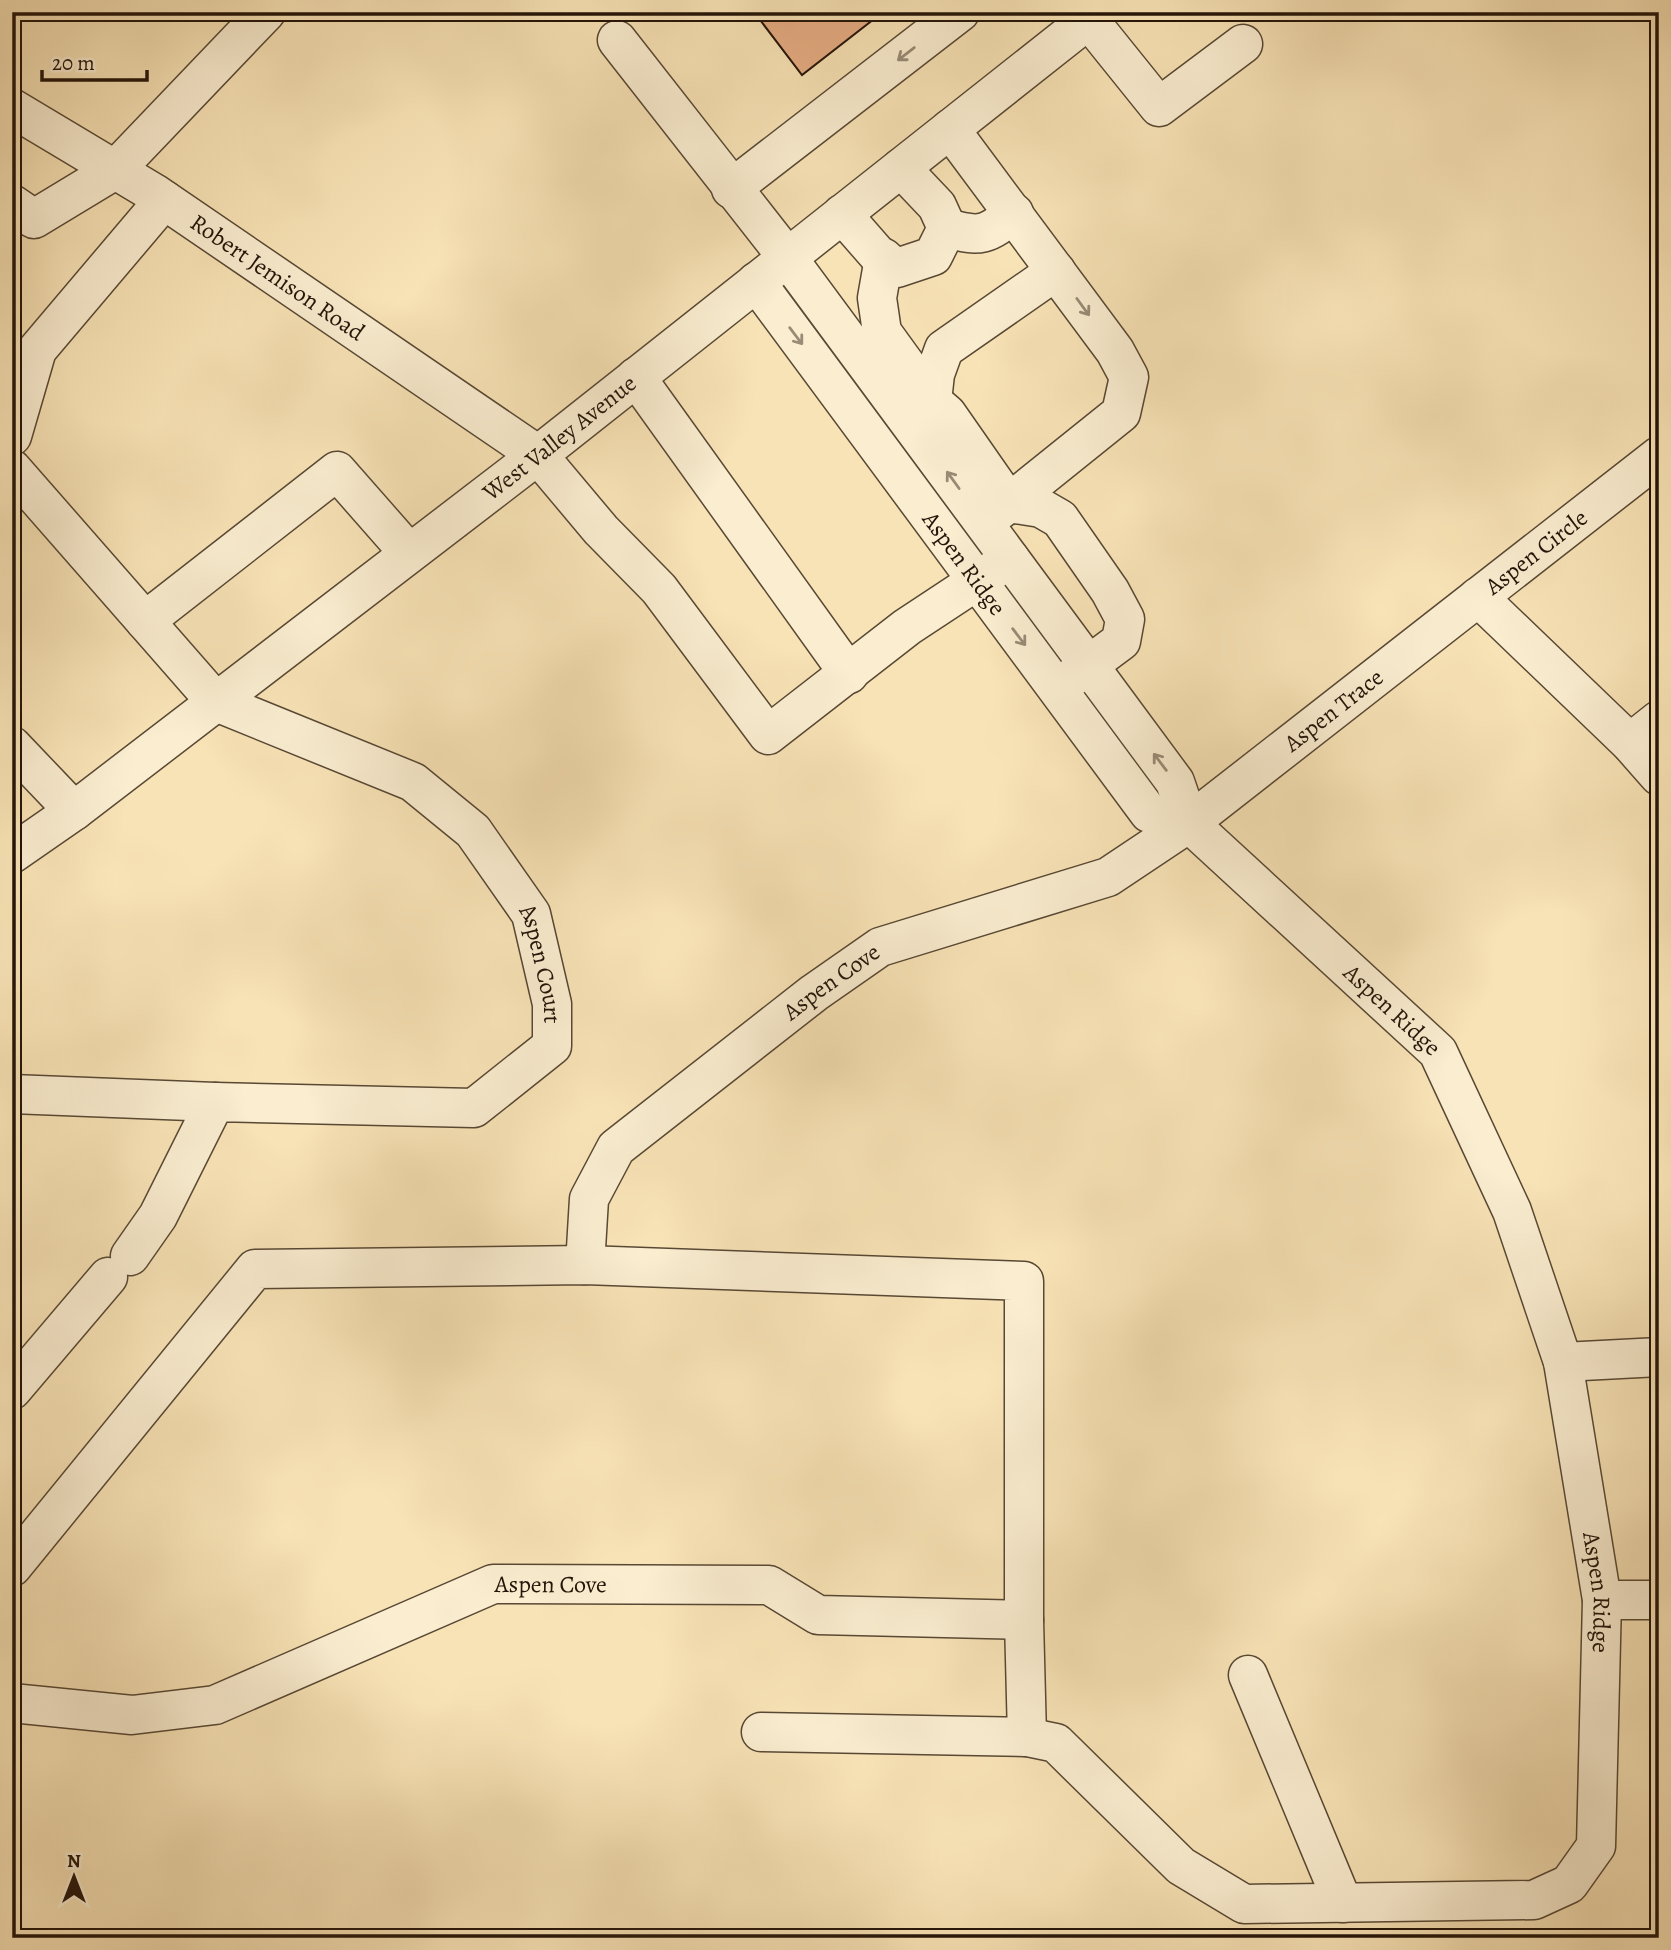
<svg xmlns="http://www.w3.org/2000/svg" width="1671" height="1950" viewBox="0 0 1671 1950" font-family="Alegreya,serif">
<rect width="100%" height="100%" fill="#f8e3b6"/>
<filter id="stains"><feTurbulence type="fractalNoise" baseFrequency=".00286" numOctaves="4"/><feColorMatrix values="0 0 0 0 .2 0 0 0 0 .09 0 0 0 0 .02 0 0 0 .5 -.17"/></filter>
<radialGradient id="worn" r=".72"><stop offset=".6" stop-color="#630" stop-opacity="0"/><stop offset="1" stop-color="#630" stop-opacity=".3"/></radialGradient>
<path fill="#e6ac83" stroke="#231409" stroke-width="2" d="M754,12H883L802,75Z"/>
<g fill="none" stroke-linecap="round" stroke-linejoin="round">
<g stroke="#584834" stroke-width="41">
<g id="minor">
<path d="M1089,20L1159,107L1243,44"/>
<path d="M617,40L787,257L1175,782L1189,823"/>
<path id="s1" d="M12,108L154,193L538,455L601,530L659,589L768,735L907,627L1010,559"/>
<path d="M950,129L1115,351L1129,377L1121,413L1009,503"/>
<path d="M731,189L960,12"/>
<path d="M12,204L34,219L115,170L266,12"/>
<path d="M842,214L877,254L897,268L933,256L947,228L937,206L901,168"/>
<path d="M947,228C981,238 987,235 1014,213"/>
<path d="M884,258L877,298L882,332L932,401"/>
<path id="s2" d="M756,282L1149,813L1189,823L1438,1052L1512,1211L1563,1362L1602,1600L1596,1846L1569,1884L1534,1900L1244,1904L1181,1866L1056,1743L1027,1737L761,1732"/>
<path d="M636,377L849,674"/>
<path d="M932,401L935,374L944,349L1056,271"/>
<path d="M910,421L932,401L947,414L1009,503L989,518"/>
<path d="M12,436L37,350L164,200"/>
<path id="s3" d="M12,469L216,702L413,782L473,831L531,914L552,1004V1046L474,1108L215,1102L158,1216L130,1256"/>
<path d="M1009,503L1041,508L1060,519L1110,591L1125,619L1121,641L1070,679"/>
<path d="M1478,597L1630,743L1659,776"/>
<path d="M145,621L337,471L409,553"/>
<path d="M1630,743L1659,720"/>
<path d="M12,746L74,811"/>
<path id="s4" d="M12,854L74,811L538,455L1098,12"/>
<path d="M12,1094L215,1102"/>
<path id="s5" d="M585,1265L589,1199L616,1148L814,993L880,947L1108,877L1189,823L1659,456"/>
<path d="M1563,1362L1659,1357"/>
<path d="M12,1390L108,1277"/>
<path d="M12,1567L255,1269L585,1265L1024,1281V1620L1027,1737"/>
<path d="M1602,1600H1659"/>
<path d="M1248,1675L1343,1903"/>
<path id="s6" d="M12,1703L132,1715L215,1705L493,1584L769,1585L818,1615L1024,1620"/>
</g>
</g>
<use href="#minor" stroke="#faedd0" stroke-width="38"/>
</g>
<defs><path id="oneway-shaft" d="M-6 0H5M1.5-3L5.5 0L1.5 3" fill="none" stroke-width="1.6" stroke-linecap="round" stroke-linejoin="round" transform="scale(1.75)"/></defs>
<g stroke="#998b76">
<use href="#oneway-shaft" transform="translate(906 54) rotate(142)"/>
<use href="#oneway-shaft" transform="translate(1083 307) rotate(54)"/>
<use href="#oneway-shaft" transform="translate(796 336) rotate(53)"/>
<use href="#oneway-shaft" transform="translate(953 480) rotate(-126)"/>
<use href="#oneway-shaft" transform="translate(1019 637) rotate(53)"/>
<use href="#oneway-shaft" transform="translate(1160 762) rotate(-127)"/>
</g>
<g text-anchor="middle" stroke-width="5" stroke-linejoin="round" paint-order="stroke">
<g font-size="24" fill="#231409" stroke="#faedd0">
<text dy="8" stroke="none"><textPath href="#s1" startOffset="315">Robert Jemison Road</textPath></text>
<text dy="8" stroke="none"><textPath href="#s4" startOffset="688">West Valley Avenue</textPath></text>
<text dy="8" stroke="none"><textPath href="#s5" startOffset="1232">Aspen Circle</textPath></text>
<text dy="8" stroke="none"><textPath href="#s2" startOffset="350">Aspen Ridge</textPath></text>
<text dy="8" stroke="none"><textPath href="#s5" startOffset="975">Aspen Trace</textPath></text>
<text dy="8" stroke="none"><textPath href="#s3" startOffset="752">Aspen Court</textPath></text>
<text dy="8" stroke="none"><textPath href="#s5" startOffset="396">Aspen Cove</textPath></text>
<text dy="8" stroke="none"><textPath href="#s2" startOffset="978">Aspen Ridge</textPath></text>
<text dy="8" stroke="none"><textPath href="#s6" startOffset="565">Aspen Cove</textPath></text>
<text dy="8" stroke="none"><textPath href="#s2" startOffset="1608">Aspen Ridge</textPath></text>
</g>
</g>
<rect width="1671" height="1950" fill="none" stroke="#f8e3b6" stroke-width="42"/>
<rect x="14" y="14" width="1643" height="1922" fill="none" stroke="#231409" stroke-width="3.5"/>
<rect x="21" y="21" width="1629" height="1908" fill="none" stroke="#231409" stroke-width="2"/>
<g transform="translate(74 1877)" stroke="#faedd0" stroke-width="5" paint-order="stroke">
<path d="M0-5L12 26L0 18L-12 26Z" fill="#231409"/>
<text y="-10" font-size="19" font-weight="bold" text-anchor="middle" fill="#231409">N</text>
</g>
<path d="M42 70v10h105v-10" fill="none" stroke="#231409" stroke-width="3.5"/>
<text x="52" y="70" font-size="21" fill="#231409" stroke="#faedd0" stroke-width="5" paint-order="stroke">20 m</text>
<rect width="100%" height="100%" filter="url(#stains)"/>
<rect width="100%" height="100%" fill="url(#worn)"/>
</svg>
